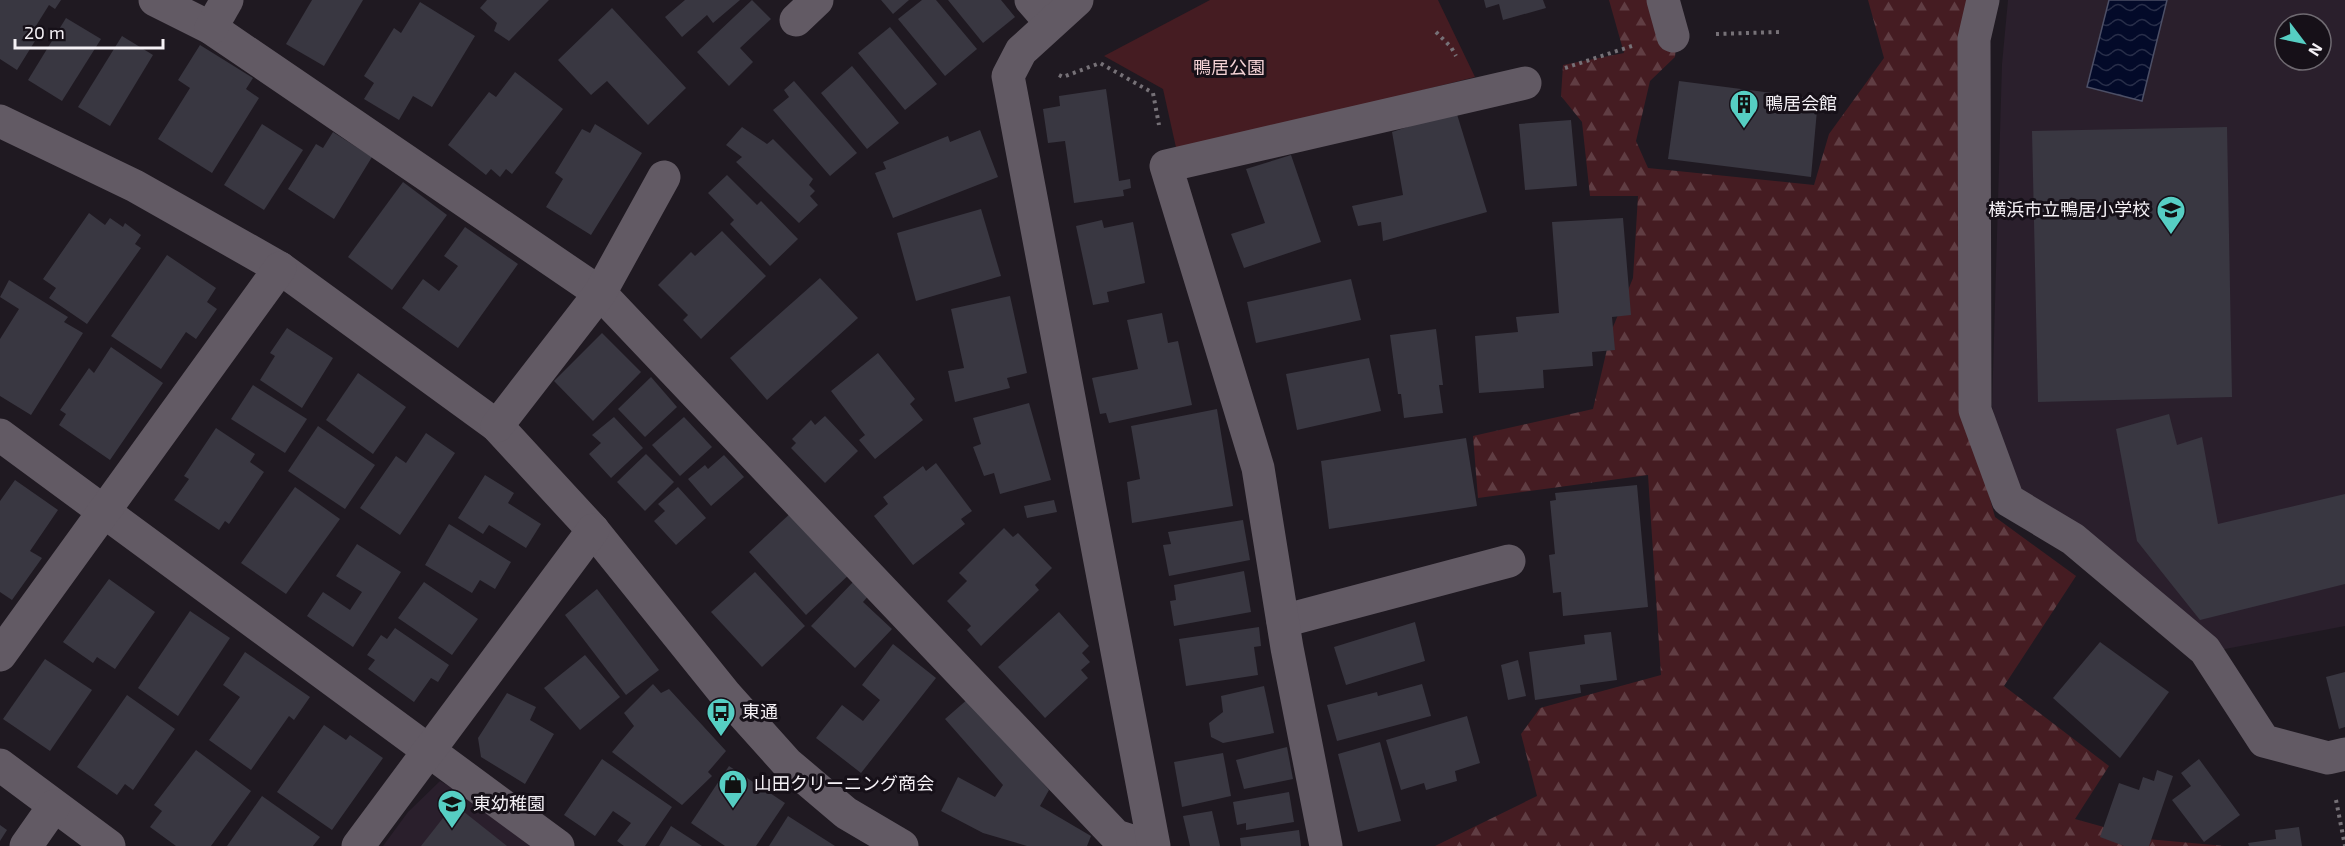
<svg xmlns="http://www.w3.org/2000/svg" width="2345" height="846" viewBox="0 0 2345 846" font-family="'Exo 2','Noto Sans JP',sans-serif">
<defs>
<pattern id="forest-firs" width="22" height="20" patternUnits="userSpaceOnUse" patternTransform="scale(1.5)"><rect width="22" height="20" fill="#451c22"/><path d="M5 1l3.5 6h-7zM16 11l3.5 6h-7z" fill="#603d43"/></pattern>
<pattern id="water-waves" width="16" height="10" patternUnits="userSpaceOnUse" patternTransform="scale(1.5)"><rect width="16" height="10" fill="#030a29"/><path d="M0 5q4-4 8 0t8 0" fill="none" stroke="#282e49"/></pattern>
</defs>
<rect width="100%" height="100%" fill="#1f1921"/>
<g fill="#2a1f2c" fill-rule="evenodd">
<path d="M2008,0H2345V626L2220,650L2010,487L1992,406L2002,64ZM2285,24H2321V60H2285Z"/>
<path d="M440,781L461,793L533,846H383L408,812Z"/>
</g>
<path fill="url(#forest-firs)" d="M1609,0H1677L1679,7L1675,57L1650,81L1636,141L1648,168L1814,185L1829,134L1884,58L1868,0H1974L1966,412L1995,517L2076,576L2004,686L2109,766L2075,819L2147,839L2225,846H1435L1537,796L1521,734L1540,708L1661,675L1648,475L1478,498L1473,436L1593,409L1611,332L1633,278L1638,196H1590L1582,122L1561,96L1563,65L1624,53Z"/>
<path fill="#451c22" d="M1210,0H1438L1475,77L1177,152L1163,89L1104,56Z"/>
<path fill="url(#water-waves)" stroke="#4c4f66" stroke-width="1.5" d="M2109,0H2167L2142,101L2087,87Z"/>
<g fill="#393741">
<path d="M0,0H61L55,9L49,5L29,37L35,41L17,70L0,59Z"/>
<path d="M312,0H363L324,66L286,44Z"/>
<path d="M487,0H549L509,41L494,31L497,23L480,8Z"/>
<path d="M685,0H740L713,23L707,15L682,37L665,17Z"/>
<path d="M752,0L771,19L740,48L753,62L729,86L697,52Z"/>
<path d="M881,0H909L893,14Z"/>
<path d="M922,0H936L977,49L945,76L898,19Z"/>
<path d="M948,0H1001L1015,17L983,43Z"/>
<path d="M1484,0H1543L1546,8L1503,20L1499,4L1486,8Z"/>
<path d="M420,2L475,36L432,107L413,96L399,120L364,99L374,83L364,76L394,28L401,33Z"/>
<path d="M612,8L686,88L648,125L607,81L591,95L558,60Z"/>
<path d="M66,18L101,39L62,101L28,80Z"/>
<path d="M890,27L937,84L905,110L858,53Z"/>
<path d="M122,36L153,55L110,126L78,107Z"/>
<path d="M200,45L253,78L246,89L259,98L212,173L158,139L190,88L178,80Z"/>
<path d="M852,66L899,123L867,149L821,93Z"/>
<path d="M515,72L563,109L512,174L506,169L500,177L491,169L486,175L448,145L489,92L496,97Z"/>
<path d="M794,81L857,153L830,176L773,110L789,97L784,90Z"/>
<path d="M1679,81L1818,99L1811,177L1668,159Z"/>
<path d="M1106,89L1119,181L1130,179L1131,188L1123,190L1124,196L1074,203L1065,141L1048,143L1043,109L1060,106L1059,96Z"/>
<path d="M1456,111L1487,212L1383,241L1381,222L1358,226L1352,206L1403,195L1392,132Z"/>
<path d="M1571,120L1577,186L1525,190L1519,124Z"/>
<path d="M262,124L303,150L264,210L224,185Z"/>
<path d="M595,124L642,153L591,235L546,207L563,179L555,173L582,129L590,133Z"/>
<path d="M742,127L767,144L773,139L813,179L809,185L815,191L810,196L818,205L799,223L736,162L742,157L726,145Z"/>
<path d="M2227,127L2232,397L2038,402L2032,131Z"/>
<path d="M980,130L998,177L893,218L875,173L886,169L883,162L948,136L950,142Z"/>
<path d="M333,132L372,157L334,219L288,189L316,144L323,148Z"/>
<path d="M1291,155L1321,242L1244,268L1231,234L1265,223L1246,169Z"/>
<path d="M727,175L757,205L761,201L798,239L770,266L730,224L734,220L708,193Z"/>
<path d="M403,182L447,215L392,290L348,257Z"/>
<path d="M981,209L1001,276L916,301L897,233Z"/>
<path d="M89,213L105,225L110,218L123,227L125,223L141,235L135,244L141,248L87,324L49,298L56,288L43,279Z"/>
<path d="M1623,218L1631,315L1612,317L1615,350L1592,352L1593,366L1543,370L1544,388L1479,393L1475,336L1518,332L1516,317L1559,313L1552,222Z"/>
<path d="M1102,220L1104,228L1133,222L1145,283L1107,292L1109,302L1093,305L1076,226Z"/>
<path d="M465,227L518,264L458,348L402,308L423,279L439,291L458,266L444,256Z"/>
<path d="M722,231L766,276L701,339L683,320L688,315L658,285L691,252L695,256Z"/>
<path d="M167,255L216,288L207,302L217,309L196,339L186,332L161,369L111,336Z"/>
<path d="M820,278L858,318L767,400L730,358Z"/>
<path d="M1351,279L1361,320L1256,343L1247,302Z"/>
<path d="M9,280L68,317L64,322L83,333L31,415L0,396V339L19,309L0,297Z"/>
<path d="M1010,296L1027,373L1007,378L1010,388L955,402L948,371L964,368L951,309Z"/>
<path d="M1162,313L1168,343L1178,341L1192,405L1109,423L1106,413L1100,414L1092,378L1138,369L1127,320Z"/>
<path d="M287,328L333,358L302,408L260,380L275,356L270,353Z"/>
<path d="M1436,329L1443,385H1439L1443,413L1404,418L1401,394H1398L1390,335Z"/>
<path d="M602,333L641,372L593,421L554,381Z"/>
<path d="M111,347L163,383L110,460L59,425L66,414L60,410L89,368L94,373Z"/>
<path d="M878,353L915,399L910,404L923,420L875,459L859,440L865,435L831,391Z"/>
<path d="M1369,358L1381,411L1297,430L1286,374Z"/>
<path d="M358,373L406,407L373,454L326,420Z"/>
<path d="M651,377L677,407L645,437L618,409Z"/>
<path d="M253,385L307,419L285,453L231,419Z"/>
<path d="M1029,403L1051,480L1000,494L994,473L984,476L973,447L981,444L973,418Z"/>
<path d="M1217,409L1233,506L1132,523L1127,482L1140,479L1131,426Z"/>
<path d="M2169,414L2177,445L2202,437L2218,524L2345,494V584L2200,620L2137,541L2116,429Z"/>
<path d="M825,416L858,451L825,483L791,448L796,443L792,439L811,420L815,425Z"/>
<path d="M614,417L643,448L611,478L589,454L601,443L592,435Z"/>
<path d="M684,417L712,447L680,476L652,445Z"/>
<path d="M318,426L375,465L345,509L288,471Z"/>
<path d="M216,428L255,454L250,462L264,472L229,524L225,521L219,530L174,500L189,479L184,476Z"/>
<path d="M426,433L455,453L400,535L360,508L396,456L406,463Z"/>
<path d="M1466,438L1477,506L1329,529L1321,461Z"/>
<path d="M646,454L674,482L645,511L617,482Z"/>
<path d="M724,455L744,477L711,506L688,479L705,465L708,469Z"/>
<path d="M936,463L972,511L961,519L965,524L913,565L874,516L888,504L883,497L923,466L926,471Z"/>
<path d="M485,475L514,493L508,503L541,524L526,548L489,525L483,534L458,518Z"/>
<path d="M15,480L58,510L30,551L42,558L12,600L0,592V501Z"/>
<path d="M1637,485L1648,607L1563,616L1561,592L1553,593L1549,555L1555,554L1550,501L1556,500L1555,493Z"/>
<path d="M295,487L340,519L286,594L241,563Z"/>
<path d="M678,487L706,518L676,545L654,521L665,511L658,504Z"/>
<path d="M1054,500L1057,512L1027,518L1024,506Z"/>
<path d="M794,510L852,572L806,615L749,552Z"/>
<path d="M1243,520L1250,560L1169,576L1163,545L1171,544L1168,532Z"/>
<path d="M449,524L511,562L495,589L480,580L472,593L425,565Z"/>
<path d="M1004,528L1013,537L1018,533L1052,568L1035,585L1039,590L981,646L967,630L971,626L947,601L967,581L959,573Z"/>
<path d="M357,544L401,572L353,647L307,616L323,592L350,610L362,592L336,576Z"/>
<path d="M1244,571L1251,612L1174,626L1170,601L1176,600L1174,585Z"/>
<path d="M755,572L805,626L762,667L711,612Z"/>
<path d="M109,579L155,612L115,669L97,657L93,663L63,642Z"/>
<path d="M855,580L870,594L863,602L892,629L855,668L811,626Z"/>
<path d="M424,582L478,619L452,655L398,618Z"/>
<path d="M597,589L659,670L626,695L565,615Z"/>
<path d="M190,611L230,638L178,716L138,688Z"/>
<path d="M1059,612L1089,646L1082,653L1090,662L1081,670L1088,678L1045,718L998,667Z"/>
<path d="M1415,622L1425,661L1346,685L1334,647Z"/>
<path d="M1259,627L1261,646L1254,647L1258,675L1186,686L1179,639Z"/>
<path d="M395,628L449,665L438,682L431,678L414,702L368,669L375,660L367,655L381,635L387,639Z"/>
<path d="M1611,632L1617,680L1580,685L1581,693L1535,700L1529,652L1585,644L1584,635Z"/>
<path d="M2100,642L2169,692L2120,758L2053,698Z"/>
<path d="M893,644L936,678L861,773L816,738L842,705L863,721L880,700L862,685Z"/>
<path d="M245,652L310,697L294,720L289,716L251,770L209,740L240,697L223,685Z"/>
<path d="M585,655L620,697L580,730L544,688Z"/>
<path d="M45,659L92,690L50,751L3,719Z"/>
<path d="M1518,660L1526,696L1508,700L1501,665Z"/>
<path d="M2345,672V727L2339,729L2326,677Z"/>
<path d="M653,684L661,693L669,689L726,751L708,772L712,776L682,805L612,752L634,726L624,713Z"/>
<path d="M1422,684L1431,716L1337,741L1327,705L1377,692L1378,696Z"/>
<path d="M1264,686L1274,733L1223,743L1211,737L1209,723L1223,712L1221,696Z"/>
<path d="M507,693L536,707L530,720L554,734L525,784L481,757L478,738Z"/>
<path d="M127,695L175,729L133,790L125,784L117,795L77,767Z"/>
<path d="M969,698L1049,790L1040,806L1091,836L1087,846H1027L983,833L941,811L958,777L995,797L1003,785L945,719Z"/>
<path d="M1467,716L1480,763L1455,771L1457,781L1426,790L1424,783L1401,790L1386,740Z"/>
<path d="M324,725L346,740L350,735L383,758L332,830L277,792Z"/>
<path d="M1380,742L1401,821L1358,832L1338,754Z"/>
<path d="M1287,747L1293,779L1244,789L1236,760Z"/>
<path d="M196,750L251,791L211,846H176L150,827L162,811L154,805Z"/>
<path d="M1223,753L1231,796L1182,807L1174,762Z"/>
<path d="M602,759L672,807L645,846H624L617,841L631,823L613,811L595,836L564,815Z"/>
<path d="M2199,759L2240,815L2204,842L2172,800L2191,786L2181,773Z"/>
<path d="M729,766L785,803L756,846H725L691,823Z"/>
<path d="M2157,770L2173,776L2149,846H2124L2100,837L2119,783L2139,790L2143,777L2154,781Z"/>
<path d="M1289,792L1294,822L1246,830V823L1237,825L1233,802Z"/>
<path d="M262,796L320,837L313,846H227Z"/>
<path d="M454,804L507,846H421Z"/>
<path d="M1212,811L1220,846H1190L1183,816Z"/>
<path d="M788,816L835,846H769Z"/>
<path d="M0,825L7,830L0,841Z"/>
<path d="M671,826L702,846H659Z"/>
<path d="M2299,827L2302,846H2249L2248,843L2276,839L2275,830Z"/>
<path d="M1299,830L1301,846H1241L1240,838Z"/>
</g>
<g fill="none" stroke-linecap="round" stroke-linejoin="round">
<g stroke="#767177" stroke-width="4" stroke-dasharray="3 4.5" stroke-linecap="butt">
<path d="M1436,32L1451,47L1456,56"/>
<path d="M1716,34L1780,32"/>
<path d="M1565,68L1632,46"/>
<path d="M1059,75L1063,77L1100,63L1153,93L1159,125"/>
<path d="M2336,800L2345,846"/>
</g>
<g stroke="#625a64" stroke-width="33">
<path d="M155,0L211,28L600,293L1116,836L1147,846"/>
<path d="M1031,0L1051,23"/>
<path d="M1077,0L1021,51L1008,76L1154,846"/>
<path d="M1663,0L1673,36"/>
<path d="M1983,0L1974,39L1975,410L2008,500L2073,539L2205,650L2264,741L2328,758L2345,754"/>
<path d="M796,20L817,0"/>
<path d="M211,28L227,0"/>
<path d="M0,121L135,186L280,268L497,426L593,530L726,695L787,763L846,813L902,846"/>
<path d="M497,426L600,293L664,177"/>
<path d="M0,435L558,846"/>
<path d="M1283,621L1509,561"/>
<path d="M0,655L280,268"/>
<path d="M0,765L109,846"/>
<path d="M26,846L54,806"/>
<path d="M358,846L593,530"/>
<path d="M1326,846L1287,648L1258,468L1166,166L1525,83"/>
</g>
</g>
<defs>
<g id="building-pin" transform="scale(1.5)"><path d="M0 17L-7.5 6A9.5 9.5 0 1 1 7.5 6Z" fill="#56cec3" stroke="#161018"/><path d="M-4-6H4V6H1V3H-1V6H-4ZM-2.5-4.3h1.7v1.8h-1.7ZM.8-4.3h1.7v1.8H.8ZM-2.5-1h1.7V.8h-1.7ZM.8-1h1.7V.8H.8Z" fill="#111"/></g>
<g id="school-pin" transform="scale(1.5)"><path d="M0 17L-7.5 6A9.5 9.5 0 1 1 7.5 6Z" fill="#56cec3" stroke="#161018"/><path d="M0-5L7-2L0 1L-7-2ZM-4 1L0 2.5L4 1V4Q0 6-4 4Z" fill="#111"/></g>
<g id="bus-pin" transform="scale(1.5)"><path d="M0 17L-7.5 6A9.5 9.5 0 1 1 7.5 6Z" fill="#56cec3" stroke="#161018"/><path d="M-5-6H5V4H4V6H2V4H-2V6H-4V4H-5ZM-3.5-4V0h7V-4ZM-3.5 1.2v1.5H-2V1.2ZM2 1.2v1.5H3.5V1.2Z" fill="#111"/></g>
<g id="shop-pin" transform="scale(1.5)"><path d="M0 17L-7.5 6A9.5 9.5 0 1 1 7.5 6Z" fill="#56cec3" stroke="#161018"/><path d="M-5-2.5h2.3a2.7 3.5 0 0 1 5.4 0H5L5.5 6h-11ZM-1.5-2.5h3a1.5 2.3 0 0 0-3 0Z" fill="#111"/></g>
</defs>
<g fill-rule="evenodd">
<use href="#building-pin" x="1744" y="104"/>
<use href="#school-pin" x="2171" y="210"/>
<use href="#bus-pin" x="721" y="712"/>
<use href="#shop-pin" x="733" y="784"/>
<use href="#school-pin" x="452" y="804"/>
</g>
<g text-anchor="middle" stroke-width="6" stroke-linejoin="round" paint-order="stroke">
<g font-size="18" fill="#f4d2d5" stroke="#161018">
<text x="1229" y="74">鴨居公園</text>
</g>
<g font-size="18" fill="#f5f1f6" stroke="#161018" text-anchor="start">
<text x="1765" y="110">鴨居会館</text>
<text x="2150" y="216" text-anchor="end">横浜市立鴨居小学校</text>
<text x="742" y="718">東通</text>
<text x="754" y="790">山田クリーニング商会</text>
<text x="473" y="810">東幼稚園</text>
</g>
</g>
<g transform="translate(2303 42) rotate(122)"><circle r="28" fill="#161018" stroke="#6f6a71" stroke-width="1.5"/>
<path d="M0-4.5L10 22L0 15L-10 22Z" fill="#56cec3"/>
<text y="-9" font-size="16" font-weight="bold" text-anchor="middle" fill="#f5f1f6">N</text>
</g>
<path d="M15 39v9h148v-9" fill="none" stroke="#f5f1f6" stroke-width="3"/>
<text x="24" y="39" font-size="18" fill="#f5f1f6" stroke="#161018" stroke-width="4.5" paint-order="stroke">20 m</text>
</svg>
